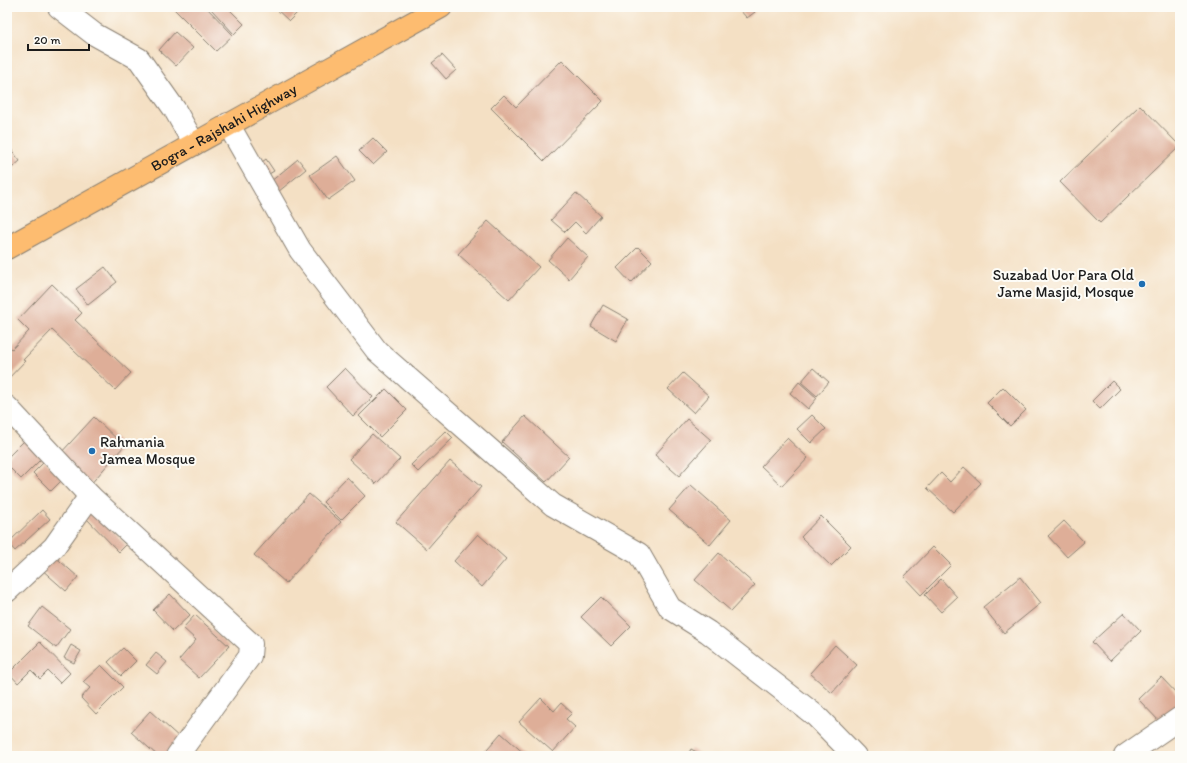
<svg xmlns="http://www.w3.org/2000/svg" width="1187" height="763" viewBox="0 0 1187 763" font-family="Itim,sans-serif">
<rect width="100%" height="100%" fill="#fdfcf7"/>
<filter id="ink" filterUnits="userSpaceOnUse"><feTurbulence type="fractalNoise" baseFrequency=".025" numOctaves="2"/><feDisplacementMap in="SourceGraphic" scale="8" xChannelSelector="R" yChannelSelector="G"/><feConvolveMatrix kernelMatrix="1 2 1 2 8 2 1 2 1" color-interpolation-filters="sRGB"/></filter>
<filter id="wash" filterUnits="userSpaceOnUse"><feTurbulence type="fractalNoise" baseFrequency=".012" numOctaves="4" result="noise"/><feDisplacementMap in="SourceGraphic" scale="16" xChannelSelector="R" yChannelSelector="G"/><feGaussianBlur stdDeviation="0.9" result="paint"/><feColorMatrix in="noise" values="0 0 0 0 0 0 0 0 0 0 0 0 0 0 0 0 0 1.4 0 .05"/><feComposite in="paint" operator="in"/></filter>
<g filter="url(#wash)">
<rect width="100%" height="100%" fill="#f4e0c4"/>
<g id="blocks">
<g fill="#deae98">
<path d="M206,7L233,35L216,51L173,8Z"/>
<path d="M213,7H227L244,24L234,34L211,9Z"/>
<path d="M274,7H303L289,21Z"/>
<path d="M737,7H751L755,12L747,18Z"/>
<path d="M175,32L193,48L176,66L159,50Z"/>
<path d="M442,55L456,70L446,79L432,63Z"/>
<path d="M562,60L603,101L544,161L491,108L504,95L516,107Z"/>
<path d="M1140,105L1180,146L1100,223L1060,182Z"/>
<path d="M373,138L387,152L373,165L359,151Z"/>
<path d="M7,144L20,161L7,172Z"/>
<path d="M337,156L355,181L328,200L310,175Z"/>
<path d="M266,159L274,171L264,177L257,166Z"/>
<path d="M298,159L306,169L278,192L270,182Z"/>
<path d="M576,193L601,216L586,233L575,222L565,232L551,220Z"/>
<path d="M488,221L539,267L509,300L458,254Z"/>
<path d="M567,238L588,257L569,279L548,260Z"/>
<path d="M638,247L652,261L631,283L617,268Z"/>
<path d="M105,267L117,282L88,305L76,289Z"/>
<path d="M52,284L82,313L75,320L131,373L115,390L52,330L23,360L25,361L7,380V345L12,349L29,331L18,320Z"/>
<path d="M603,305L628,319L616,341L591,326Z"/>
<path d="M345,368L373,397L353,416L326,387Z"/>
<path d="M813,368L829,382L817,396L801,382Z"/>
<path d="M683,373L709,396L694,413L668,389Z"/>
<path d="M1112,381L1120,389L1100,409L1092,401Z"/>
<path d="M799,382L817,398L808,409L790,393Z"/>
<path d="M1003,387L1026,410L1010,426L987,403Z"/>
<path d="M386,389L407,410L380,437L359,416Z"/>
<path d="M812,415L826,429L811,443L797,429Z"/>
<path d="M525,416L569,457L546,482L502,442Z"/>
<path d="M94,417L124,446L89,486L59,455Z"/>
<path d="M687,419L711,440L679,476L655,455Z"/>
<path d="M446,431L453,438L418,472L411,465Z"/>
<path d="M372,434L400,459L376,484L349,459Z"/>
<path d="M27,438L45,455L21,479L7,465V458Z"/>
<path d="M787,438L808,458L782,486L761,466Z"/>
<path d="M45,461L63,479L51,491L33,473Z"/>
<path d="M450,461L481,487L427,549L396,522Z"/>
<path d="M964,467L981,483L953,512L927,488L941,473L950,482Z"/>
<path d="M347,477L365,496L341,520L323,502Z"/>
<path d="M691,485L731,520L710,545L669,510Z"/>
<path d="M309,494L341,522L286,583L254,555Z"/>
<path d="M90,508L126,545L119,552L83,515Z"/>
<path d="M42,510L50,519L15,551L8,543Z"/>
<path d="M821,516L851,546L831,566L801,537Z"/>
<path d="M1064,521L1084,542L1067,557L1048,536Z"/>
<path d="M478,534L506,559L482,587L454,561Z"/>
<path d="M933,547L951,565L921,595L904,577Z"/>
<path d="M719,553L755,585L731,611L695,580Z"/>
<path d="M52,554L78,577L66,591L40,568Z"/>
<path d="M1020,577L1041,603L1004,633L983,607Z"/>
<path d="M941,579L957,597L941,612L925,595Z"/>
<path d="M170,594L190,615L173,631L153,610Z"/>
<path d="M601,597L631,626L611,646L581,617Z"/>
<path d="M42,607L70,629L56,648L28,626Z"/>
<path d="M1124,613L1141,631L1110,661L1092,642Z"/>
<path d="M195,615L229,646L199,678L179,660L196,640L183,628Z"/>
<path d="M40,642L70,673L60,683L48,671L40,679L31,670L18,683L9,673Z"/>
<path d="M71,645L81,651L74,663L64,658Z"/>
<path d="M835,645L857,665L832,693L810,673Z"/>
<path d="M123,648L136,661L121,676L108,662Z"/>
<path d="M156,653L167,662L157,674L146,665Z"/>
<path d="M101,665L123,687L96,714L81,698L90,688L83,682Z"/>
<path d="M1161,677L1180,697V707L1162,724L1138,699Z"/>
<path d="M541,698L554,711L561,703L572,713L566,719L575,727L553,752L519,722Z"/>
<path d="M150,711L180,738L164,756H158L131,732Z"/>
<path d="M501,733L527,756H481Z"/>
<path d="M691,749L704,756H687Z"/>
</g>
</g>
</g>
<g filter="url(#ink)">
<use href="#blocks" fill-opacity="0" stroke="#887e70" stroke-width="1"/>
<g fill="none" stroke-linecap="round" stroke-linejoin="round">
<g stroke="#887e70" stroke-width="24">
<g id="street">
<path d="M59,7L94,34L139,59L175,110L194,144"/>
<path d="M228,124L300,250L377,351L553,505L639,554L670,608L708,632L816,716L855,756"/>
<path d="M7,407L90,496L251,644L250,656L177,756"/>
<path d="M7,591L54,547L90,496"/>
<path d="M1125,756L1180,718"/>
</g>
</g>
<g stroke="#887e70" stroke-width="24">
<g id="highway">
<path id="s1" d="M7,248L441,7"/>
</g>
</g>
<use href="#street" stroke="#fff" stroke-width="22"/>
<use href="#highway" stroke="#fdbc6f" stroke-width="22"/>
</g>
</g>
<g fill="#1f6fb2" stroke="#fdfcf7" stroke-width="1.5">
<circle cx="1142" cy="284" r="4"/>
<circle cx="92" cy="451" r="4"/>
</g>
<g text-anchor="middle" stroke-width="4" stroke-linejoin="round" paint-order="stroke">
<g font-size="15" fill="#1c1c1c" stroke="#fdfcf7">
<text dy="5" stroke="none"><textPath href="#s1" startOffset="248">Bogra - Rajshahi Highway</textPath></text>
</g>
<g font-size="15" fill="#1c1c1c" stroke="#fdfcf7" text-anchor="end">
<text x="1134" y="280">Suzabad Uor Para Old<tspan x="1134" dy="17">Jame Masjid, Mosque</tspan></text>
<text x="100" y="447" text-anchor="start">Rahmania<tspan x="100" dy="17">Jamea Mosque</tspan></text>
</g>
</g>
<rect width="1187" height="763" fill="none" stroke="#fdfcf7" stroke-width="24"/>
<path d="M28 44v6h61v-6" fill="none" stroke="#1c1c1c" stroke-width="2"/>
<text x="34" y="44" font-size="12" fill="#1c1c1c" stroke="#fdfcf7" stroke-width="3" paint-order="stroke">20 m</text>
</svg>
